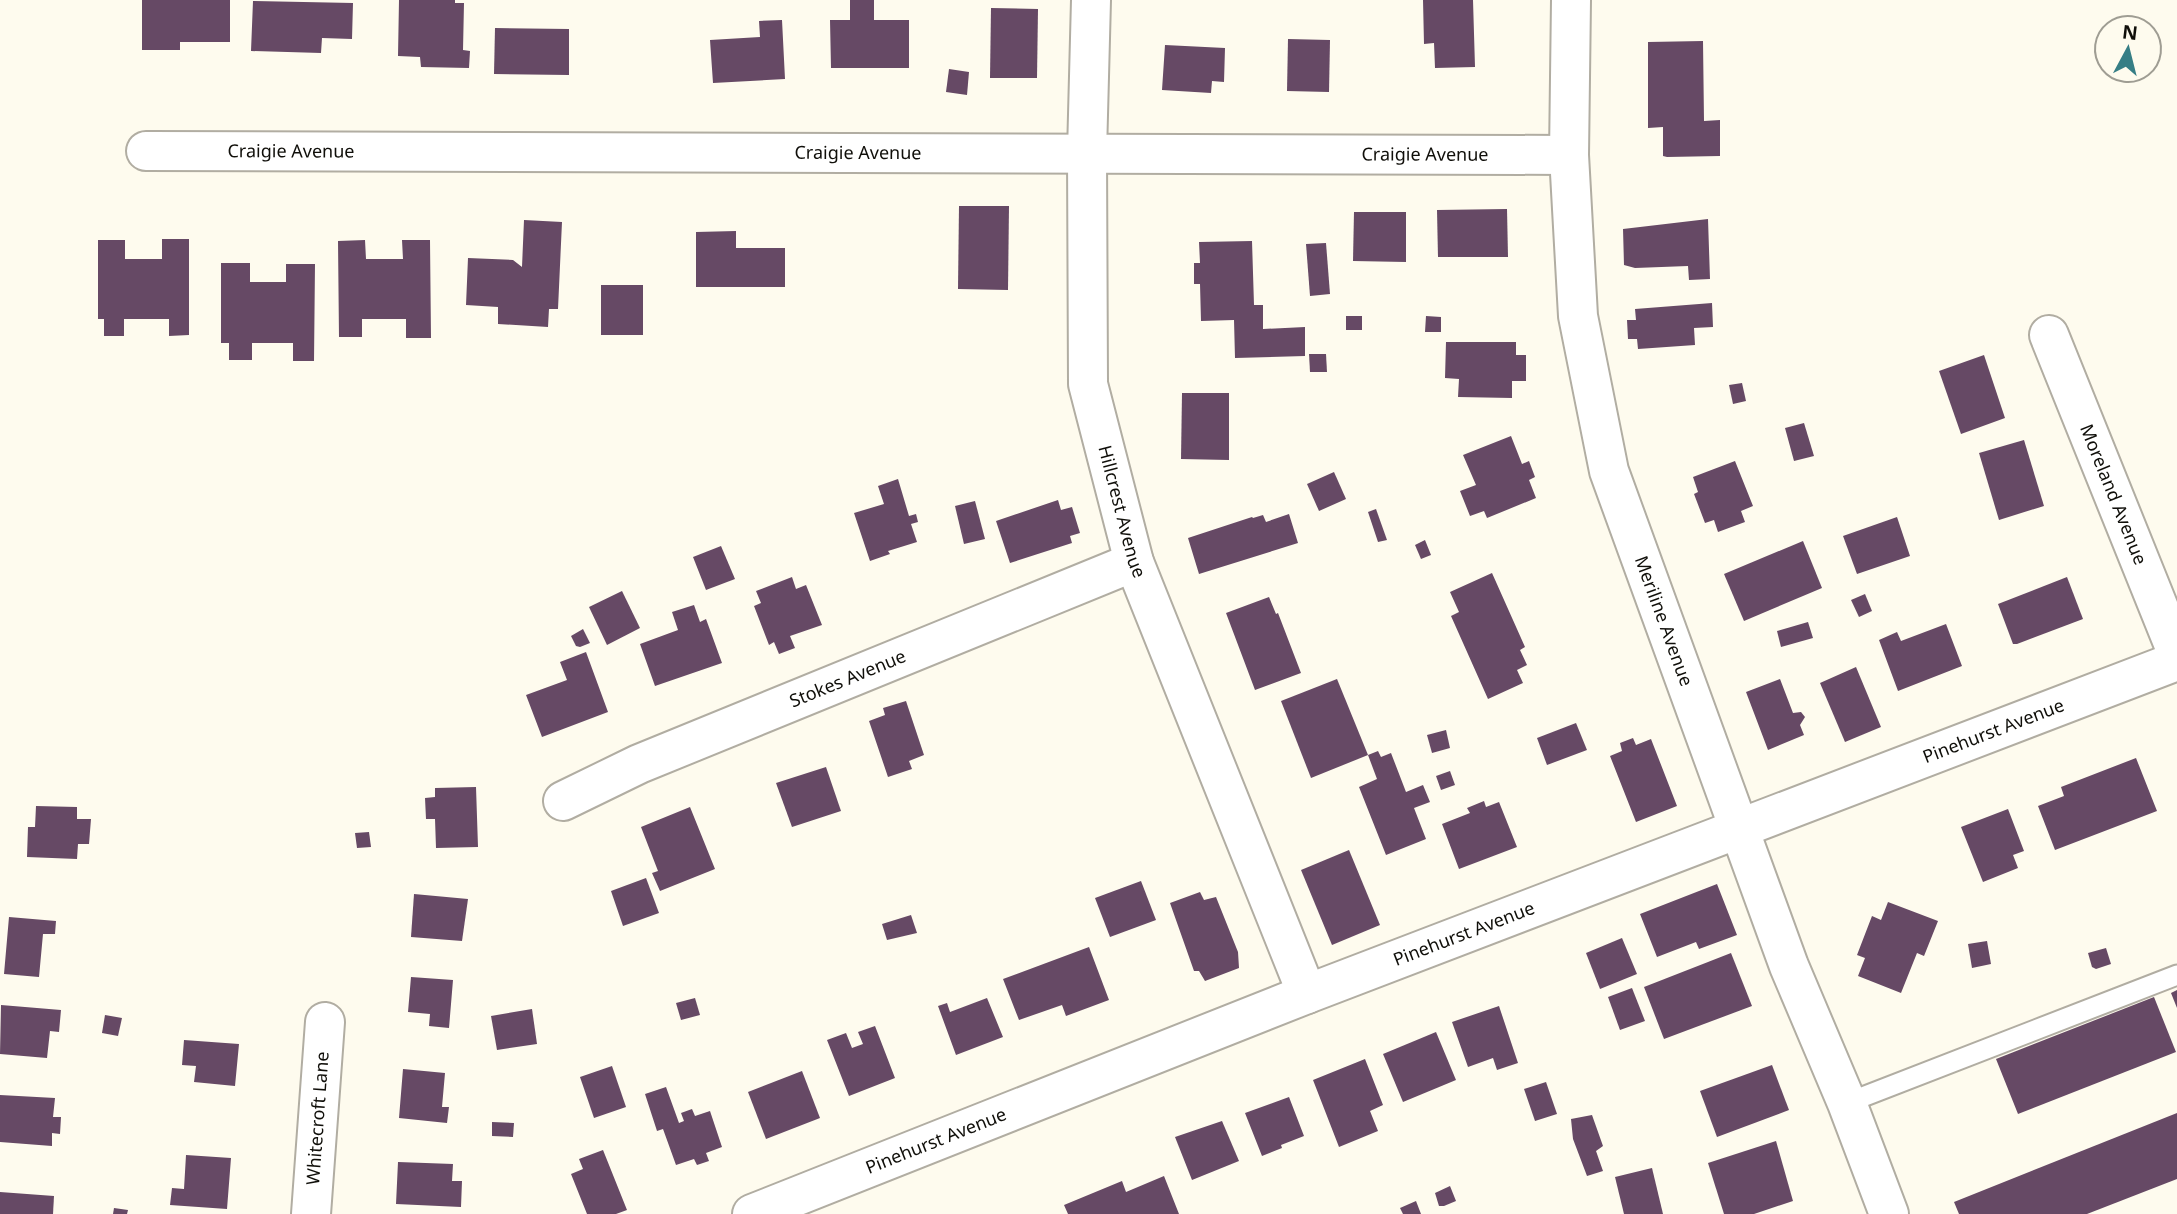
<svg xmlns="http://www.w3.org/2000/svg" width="2177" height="1214" viewBox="0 0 2177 1214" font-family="'Noto Sans',sans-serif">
<rect width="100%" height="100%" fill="#fefbee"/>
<g fill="#664965">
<path d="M142,0H230V42H180V50H142Z"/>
<path d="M399,0H455V3H464L463,50L470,51L469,68L421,67L420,57L398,56Z"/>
<path d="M850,0H874V20H909V68H831L830,20H850Z"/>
<path d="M1423,0H1473L1475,67L1435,68L1434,43L1424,44Z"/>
<path d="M253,1L353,3L352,39L322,38L321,53L251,51Z"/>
<path d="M991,8L1038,9L1037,78H990Z"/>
<path d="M782,20L785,79L713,83L710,40L760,37L759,21Z"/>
<path d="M495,28L569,29V75L494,74Z"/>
<path d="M1288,39L1330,40L1329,92L1287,91Z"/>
<path d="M1703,41L1704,121L1720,120V156L1667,157L1663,156V127L1648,128V42Z"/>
<path d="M1165,45L1225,48L1224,82L1212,81L1211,93L1162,90Z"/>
<path d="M949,69L969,72L967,95L946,92Z"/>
<path d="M959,206H1009L1008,290L958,289Z"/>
<path d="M1507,209L1508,257H1438L1437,210Z"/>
<path d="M1354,212H1406V262L1353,261Z"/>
<path d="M1708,219L1710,279L1689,280L1688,266L1635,268L1624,265L1623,229Z"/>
<path d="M524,220L562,222L558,309H549L548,327L498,324V307L466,305L468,258L513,260L522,267Z"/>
<path d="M736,231V248H785V287H696V232Z"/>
<path d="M162,239H189V335L169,336V319H124V336H104V319H98V240H125V259H162Z"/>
<path d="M365,240L366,259H403L402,240H430L431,338H406V319H362V337H339L338,241Z"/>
<path d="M1252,241L1254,305H1263V329L1305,327V356L1235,358L1234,320L1201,321L1200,284H1194V263H1200L1199,242Z"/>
<path d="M1326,243L1330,294L1310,296L1306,244Z"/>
<path d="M221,263H250V282H286V264H315L314,361H293V343H252V360H229V343H221Z"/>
<rect x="601" y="285" width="42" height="50"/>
<path d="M1712,303L1713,327L1694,328L1695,345L1638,349L1637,339H1628L1627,320H1636L1635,309Z"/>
<rect x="1346" y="316" width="16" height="14"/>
<path d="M1426,316L1441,317V332H1425Z"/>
<path d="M1446,342H1516V355H1526V381H1512V398L1458,397L1459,379L1445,378Z"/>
<path d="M1309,354H1326L1327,372H1310Z"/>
<path d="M1984,355L2005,418L1961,434L1939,371Z"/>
<path d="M1742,383L1746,401L1733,404L1729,385Z"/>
<path d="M1182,393H1229V460L1181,459Z"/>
<path d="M1804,423L1814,456L1794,461L1785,428Z"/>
<path d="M1511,436L1522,464L1529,461L1535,477L1529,480L1536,498L1487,518L1484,511L1470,516L1460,491L1476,485L1463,455Z"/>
<path d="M2024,440L2044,506L1999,520L1979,453Z"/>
<path d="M1735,461L1753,506L1741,511L1745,522L1718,532L1714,520L1705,523L1694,494L1698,492L1693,477Z"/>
<path d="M1334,472L1346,499L1319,511L1307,484Z"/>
<path d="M898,479L909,516L916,514L918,522L911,524L917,542L888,551L890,554L870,561L854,513L884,504L878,486Z"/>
<path d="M1058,500L1061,510L1072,507L1080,533L1070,536L1072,543L1010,563L996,521Z"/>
<path d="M975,501L985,539L964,544L955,506Z"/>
<path d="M1376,509L1387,540L1378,542L1368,512Z"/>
<path d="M1289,514L1298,543L1199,574L1188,538L1252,517L1253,518L1263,515L1266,522Z"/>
<path d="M1897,517L1910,556L1857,574L1843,536Z"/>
<path d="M1425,540L1431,555L1421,559L1415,545Z"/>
<path d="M1803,541L1822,588L1744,621L1724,574Z"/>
<path d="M721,546L735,579L706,590L693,557Z"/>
<path d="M1492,573L1525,647L1520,650L1527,665L1517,670L1523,683L1488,699L1451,616L1459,612L1450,592Z"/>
<path d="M792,577L796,589L806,585L822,625L790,636L795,648L779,654L774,642L769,645L754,606L761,603L756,591Z"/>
<path d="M2067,577L2083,619L2017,644H2013L1998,604Z"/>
<path d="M622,591L640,628L607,645L589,607Z"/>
<path d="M1865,594L1872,611L1859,617L1851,600Z"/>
<path d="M1269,597L1276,614L1278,613L1301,673L1255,690L1226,613Z"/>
<path d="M694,605L700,622L706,619L722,663L655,686L640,644L678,630L672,612Z"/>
<path d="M1808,622L1813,638L1781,647L1777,631Z"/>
<path d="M1946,624L1962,666L1898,691L1879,640L1897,632L1901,641Z"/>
<path d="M583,629L590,643L580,647L576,646L571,636Z"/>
<path d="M586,652L608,712L542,737L526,695L567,680L560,662Z"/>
<path d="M1856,667L1881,727L1845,742L1820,683Z"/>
<path d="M1337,679L1368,755L1311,778L1281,701Z"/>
<path d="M1780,679L1793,713L1801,712L1805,717L1800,725L1804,735L1768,750L1746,692Z"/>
<path d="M906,701L924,755L909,761L912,769L888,777L869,721L885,715L883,708Z"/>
<path d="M1576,723L1587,750L1547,765L1537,738Z"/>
<path d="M1446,730L1450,748L1432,753L1427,735Z"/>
<path d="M1633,738L1636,745L1651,739L1677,806L1636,822L1610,756L1622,751L1620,743Z"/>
<path d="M1378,751L1381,757L1391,753L1406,792L1423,785L1430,802L1414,808L1426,839L1386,855L1359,787L1377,779L1368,755Z"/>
<path d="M2136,758L2157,811L2055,850L2038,806L2064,796L2061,787Z"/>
<path d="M826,767L841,811L792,827L776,783Z"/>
<path d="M1450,771L1455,785L1441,790L1436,776Z"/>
<path d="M476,787L478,847L436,848L435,819H426L425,798L435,797V788Z"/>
<path d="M1484,801L1486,807L1499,802L1517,847L1459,869L1442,824L1470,813L1467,808Z"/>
<path d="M36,806L77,807V819H91L89,844H78L77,859L27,857L28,827H35Z"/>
<path d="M690,807L715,869L660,891L652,873L658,871L641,827Z"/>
<path d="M2008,809L2024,851L2013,855L2018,868L1983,882L1961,827Z"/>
<path d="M369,832L371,847L357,848L355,833Z"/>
<path d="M1349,850L1380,925L1332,945L1301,870Z"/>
<path d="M646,878L659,913L623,926L611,891Z"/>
<path d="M1141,881L1156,920L1110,937L1095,898Z"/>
<path d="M1717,884L1737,935L1699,949L1696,942L1657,957L1640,914Z"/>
<path d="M1200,892L1204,900L1216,897L1238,952L1239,968L1205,981L1199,971H1194L1170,903Z"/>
<path d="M414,894L468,899L462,941L411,937Z"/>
<path d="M1888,902L1938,921L1924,956L1917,953L1901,993L1858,976L1865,958L1857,955L1872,916L1881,920Z"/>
<path d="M911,915L917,933L887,940L882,924Z"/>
<path d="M9,917L56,921L55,934H43L39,977L4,974Z"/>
<path d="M1622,938L1637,974L1600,989L1586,953Z"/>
<path d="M1987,941L1991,964L1972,968L1968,944Z"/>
<path d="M1089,947L1109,1000L1066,1016L1062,1005L1019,1020L1003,979Z"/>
<path d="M2106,948L2111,964L2096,969L2092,967L2088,953Z"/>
<path d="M1731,953L1752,1006L1664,1039L1644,987Z"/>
<path d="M411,977L453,980L449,1028L429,1026L430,1014L408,1012Z"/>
<path d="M1632,988L1645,1021L1620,1030L1608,997Z"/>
<path d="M2177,990V1008L2171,993Z"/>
<path d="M2154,997L2176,1052L2018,1114L1996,1059Z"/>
<path d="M695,998L700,1015L681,1020L676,1003Z"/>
<path d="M987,998L1003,1037L956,1055L938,1006L947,1003L950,1012Z"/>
<path d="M1,1005L61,1010L59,1032L50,1031L47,1058L0,1054Z"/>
<path d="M1499,1006L1518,1063L1497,1070L1493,1058L1468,1067L1452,1022Z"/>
<path d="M532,1009L537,1044L497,1050L491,1016Z"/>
<path d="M105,1015L122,1018L118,1036L102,1033Z"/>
<path d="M875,1026L895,1078L849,1096L827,1040L846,1033L852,1048L863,1044L858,1032Z"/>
<path d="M1436,1032L1456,1080L1403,1102L1383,1054Z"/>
<path d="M184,1040L239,1044L235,1086L194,1082L196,1066L182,1065Z"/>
<path d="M1365,1059L1383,1105L1370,1111L1378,1131L1339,1147L1313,1080Z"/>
<path d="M1772,1065L1789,1110L1717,1137L1700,1091Z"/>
<path d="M612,1066L626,1107L594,1118L580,1077Z"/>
<path d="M403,1069L445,1073L442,1107H449L447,1123L399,1118Z"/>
<path d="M802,1071L820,1118L766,1139L748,1092Z"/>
<path d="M1546,1082L1557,1114L1535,1121L1524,1089Z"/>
<path d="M666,1087L679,1123L684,1121L681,1113L692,1109L695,1116L710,1111L722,1147L706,1153L709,1161L697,1165L694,1159L676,1165L663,1129L657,1131L645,1094Z"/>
<path d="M0,1095L55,1098L53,1117H61L60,1134L52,1133V1146L0,1142Z"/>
<path d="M1289,1097L1304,1136L1281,1145L1282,1148L1262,1156L1245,1113Z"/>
<path d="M2177,1113V1179L2087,1214H1959L1954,1202Z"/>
<path d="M1592,1115L1603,1146L1596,1151L1603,1171L1587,1176L1573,1139L1571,1119Z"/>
<path d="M1222,1121L1239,1161L1192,1180L1175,1137Z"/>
<path d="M492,1122L514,1123L513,1137L492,1136Z"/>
<path d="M1776,1141L1793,1201L1754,1214H1724L1708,1163Z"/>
<path d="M603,1150L627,1210L616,1214H587L571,1174L583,1169L579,1159Z"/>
<path d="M186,1155L231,1158L227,1209L170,1205L172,1188L184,1189Z"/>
<path d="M398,1162L453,1164L452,1181H462L461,1207L396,1204Z"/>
<path d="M1652,1168L1663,1214H1624L1615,1177Z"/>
<path d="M1164,1176L1179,1214H1068L1064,1205L1122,1181L1126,1192Z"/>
<path d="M1450,1186L1456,1201L1444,1206H1439L1435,1193Z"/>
<path d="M0,1192L54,1196L53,1214H0Z"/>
<path d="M1416,1201L1421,1214H1403L1400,1208Z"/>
<path d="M114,1208L128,1210L127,1214H113Z"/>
</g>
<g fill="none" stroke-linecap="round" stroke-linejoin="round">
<g stroke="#b1ada2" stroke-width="23">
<path id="service" d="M1847,1103L2177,975"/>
</g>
<g stroke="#b1ada2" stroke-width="42">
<g id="minor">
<path id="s1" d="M1091,0L1087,153L1088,384L1134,562L1307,994"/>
<path id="s2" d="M1571,0L1569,155L1578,316L1609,471L1789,966L1847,1103L1889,1214"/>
<path id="s3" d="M146,151L1569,155"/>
<path id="s4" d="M2049,335L2177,653"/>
<path id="s5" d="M563,801L639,764L1134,562"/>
<path id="s6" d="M311,1214L325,1022"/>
<path id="s7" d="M752,1214L1307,994L2177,661"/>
</g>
</g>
<use href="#service" stroke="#fff" stroke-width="19"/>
<use href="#minor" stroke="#fff" stroke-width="38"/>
</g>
<g text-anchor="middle" stroke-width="7" stroke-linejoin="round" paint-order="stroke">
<g font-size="18" fill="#100f0a" stroke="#fefbee">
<text dy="6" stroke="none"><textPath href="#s3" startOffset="145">Craigie Avenue</textPath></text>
<text dy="6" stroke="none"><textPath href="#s3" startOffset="712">Craigie Avenue</textPath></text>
<text dy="6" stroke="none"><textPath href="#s3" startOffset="1279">Craigie Avenue</textPath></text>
<text dy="6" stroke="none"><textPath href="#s4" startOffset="172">Moreland Avenue</textPath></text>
<text dy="6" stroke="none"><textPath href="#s1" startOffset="516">Hillcrest Avenue</textPath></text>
<text dy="6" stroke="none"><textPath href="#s2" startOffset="634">Meriline Avenue</textPath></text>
<text dy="6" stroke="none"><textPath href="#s5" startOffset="310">Stokes Avenue</textPath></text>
<text dy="6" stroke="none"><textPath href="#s7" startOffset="1332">Pinehurst Avenue</textPath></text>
<text dy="6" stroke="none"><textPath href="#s7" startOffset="765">Pinehurst Avenue</textPath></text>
<text dy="6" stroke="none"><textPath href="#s6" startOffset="96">Whitecroft Lane</textPath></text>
<text dy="6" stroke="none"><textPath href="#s7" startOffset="198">Pinehurst Avenue</textPath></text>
</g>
</g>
<g transform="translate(2128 49) rotate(7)"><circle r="33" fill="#fefbee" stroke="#9f9d93" stroke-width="2"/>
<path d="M0-5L12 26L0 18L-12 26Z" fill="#367e85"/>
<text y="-10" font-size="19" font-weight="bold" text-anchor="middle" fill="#100f0a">N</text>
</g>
</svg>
